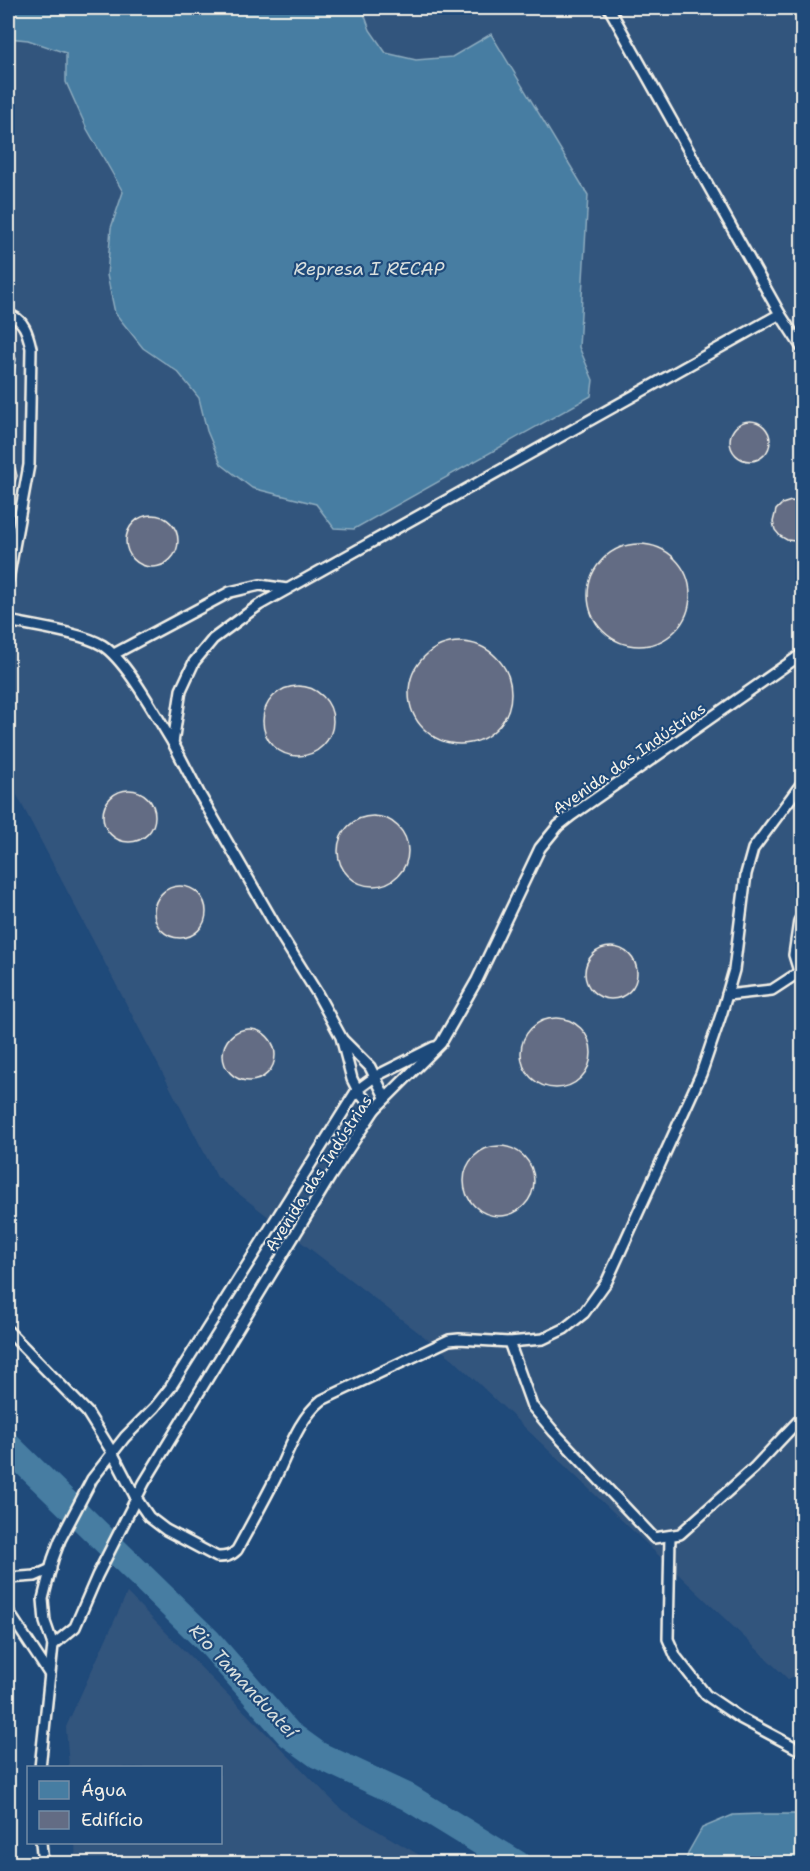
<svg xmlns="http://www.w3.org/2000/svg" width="810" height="1871" viewBox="0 0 810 1871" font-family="'Shantell Sans',sans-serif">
<rect width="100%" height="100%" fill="#1f4a7a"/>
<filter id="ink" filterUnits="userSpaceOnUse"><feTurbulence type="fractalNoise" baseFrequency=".0167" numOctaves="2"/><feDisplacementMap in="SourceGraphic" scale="12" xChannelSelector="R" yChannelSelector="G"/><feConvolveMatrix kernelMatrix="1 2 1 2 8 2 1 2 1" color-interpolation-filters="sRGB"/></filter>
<g filter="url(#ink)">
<g fill="#33547d">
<path d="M8,8H802V1673L788,1679L453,1359L217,1177L8,778Z"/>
<path d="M127,1593L342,1810L433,1863H76L75,1843L220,1842V1768L69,1767L66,1727Z"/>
</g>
<g fill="#467da2" stroke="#8cabbe" stroke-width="1.5">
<path d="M8,8H362L370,30L386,53L416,60L452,57L491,34L588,195L579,347L593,380L591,396L354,529L334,528L316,504L252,488L221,464L207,431L199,398L178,372L143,348L115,313L107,275L111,228L123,192L87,129L66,82V53L28,40L8,38Z"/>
<path d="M760,1814H802V1863H685L689,1851L702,1828L733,1815Z"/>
</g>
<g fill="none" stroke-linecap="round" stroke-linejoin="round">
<path stroke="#467da2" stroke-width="27" d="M8,1446L209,1642L289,1734L318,1755L408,1797L517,1864"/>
</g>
<g fill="#636c84" stroke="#f4f1e8" stroke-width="1.5">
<path d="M8,346L13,351L16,359L14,371L8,378Z"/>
<circle cx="750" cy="441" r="20"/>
<path d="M8,458L15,468L17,476L14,484L8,491Z"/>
<path d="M791,501L802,503V538L795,541L787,540L780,536L775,530L773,522L776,510L782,504Z"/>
<circle cx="152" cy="541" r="26"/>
<circle cx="639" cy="595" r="51"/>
<circle cx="460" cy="693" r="51"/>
<circle cx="298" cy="721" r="35"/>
<circle cx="129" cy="816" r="26"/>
<circle cx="373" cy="851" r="35"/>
<circle cx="180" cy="912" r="26"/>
<circle cx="611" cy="973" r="26"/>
<circle cx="556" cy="1053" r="35"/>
<circle cx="249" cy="1055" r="26"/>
<circle cx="499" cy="1181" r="35"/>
</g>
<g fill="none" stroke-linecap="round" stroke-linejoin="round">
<g stroke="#f4f1e8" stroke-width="14">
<g id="service">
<path d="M609,8L780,314"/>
<path d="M8,315C24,318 28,334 31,348L29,465L8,580"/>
<path d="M8,621C32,626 82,633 102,645C127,661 156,716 173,743"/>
<path d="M114,654L230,592L260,585L287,589"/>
<path d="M802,916L799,921L794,955L802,981"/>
<path d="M727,995L772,990L798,973"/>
<path d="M342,1039L370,1067L385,1097"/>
<path d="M375,1109L359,1093L352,1079L341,1037L317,993L282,937L199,793L173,743L181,690L194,662L213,639L259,605L780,314L802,348"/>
<path d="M8,1331L87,1412L112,1452L136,1498L149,1517L166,1530L217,1557C226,1557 231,1556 237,1550C250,1526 263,1503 275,1479C288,1453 298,1419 322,1400L449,1340L459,1339L509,1342L543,1339L564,1329L584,1313L607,1281L701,1074L722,1012L734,970L746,874L753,849L802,783"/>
<path d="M509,1342L532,1406L554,1432L654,1538L680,1534L754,1468L802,1417"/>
<path d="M670,1536L668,1639L676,1657L706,1695L740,1718L802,1751"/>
<path d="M8,1578L35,1576L51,1569"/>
<path d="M8,1611L50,1675"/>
<path d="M53,1645L75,1627L97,1576L144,1483L330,1177L375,1109L441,1043L477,980L540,848L558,826L572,815L802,654"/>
<path d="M40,1768L53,1645L45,1622L43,1599L53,1559L60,1540L92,1479L125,1437L155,1407L170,1388L357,1090L376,1076L434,1047"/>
<path d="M41,1842L43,1864"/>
</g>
</g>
<use href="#service" stroke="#1f4a7a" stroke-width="9"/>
</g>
</g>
<g text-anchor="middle" stroke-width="4.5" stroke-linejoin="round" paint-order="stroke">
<g font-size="16" fill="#f4f1e8" stroke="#1f4a7a">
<text transform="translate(629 758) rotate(-35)" y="6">Avenida das Indústrias</text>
<text transform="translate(318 1173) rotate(-57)" y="6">Avenida das Indústrias</text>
</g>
<g font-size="18" font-style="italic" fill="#dae0de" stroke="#1f4a7a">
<text x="369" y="275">Represa I RECAP</text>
<text transform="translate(243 1681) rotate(47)" y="6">Rio Tamanduateí</text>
</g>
</g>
<rect width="810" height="1871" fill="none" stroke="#1f4a7a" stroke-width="30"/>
<rect x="15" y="15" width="780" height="1841" fill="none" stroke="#f4f1e8" stroke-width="2" filter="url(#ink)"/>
<rect x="27" y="1766" width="195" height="78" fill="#1f4a7a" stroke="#748da6" stroke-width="1.5"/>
<rect x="39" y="1781" width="30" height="18" fill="#467da2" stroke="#748da6" stroke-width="1.5"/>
<text x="81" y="1796" font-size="18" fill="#f4f1e8">Água</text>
<rect x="39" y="1811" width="30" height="18" fill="#636c84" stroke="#748da6" stroke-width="1.5"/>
<text x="81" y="1826" font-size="18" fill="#f4f1e8">Edifício</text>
</svg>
